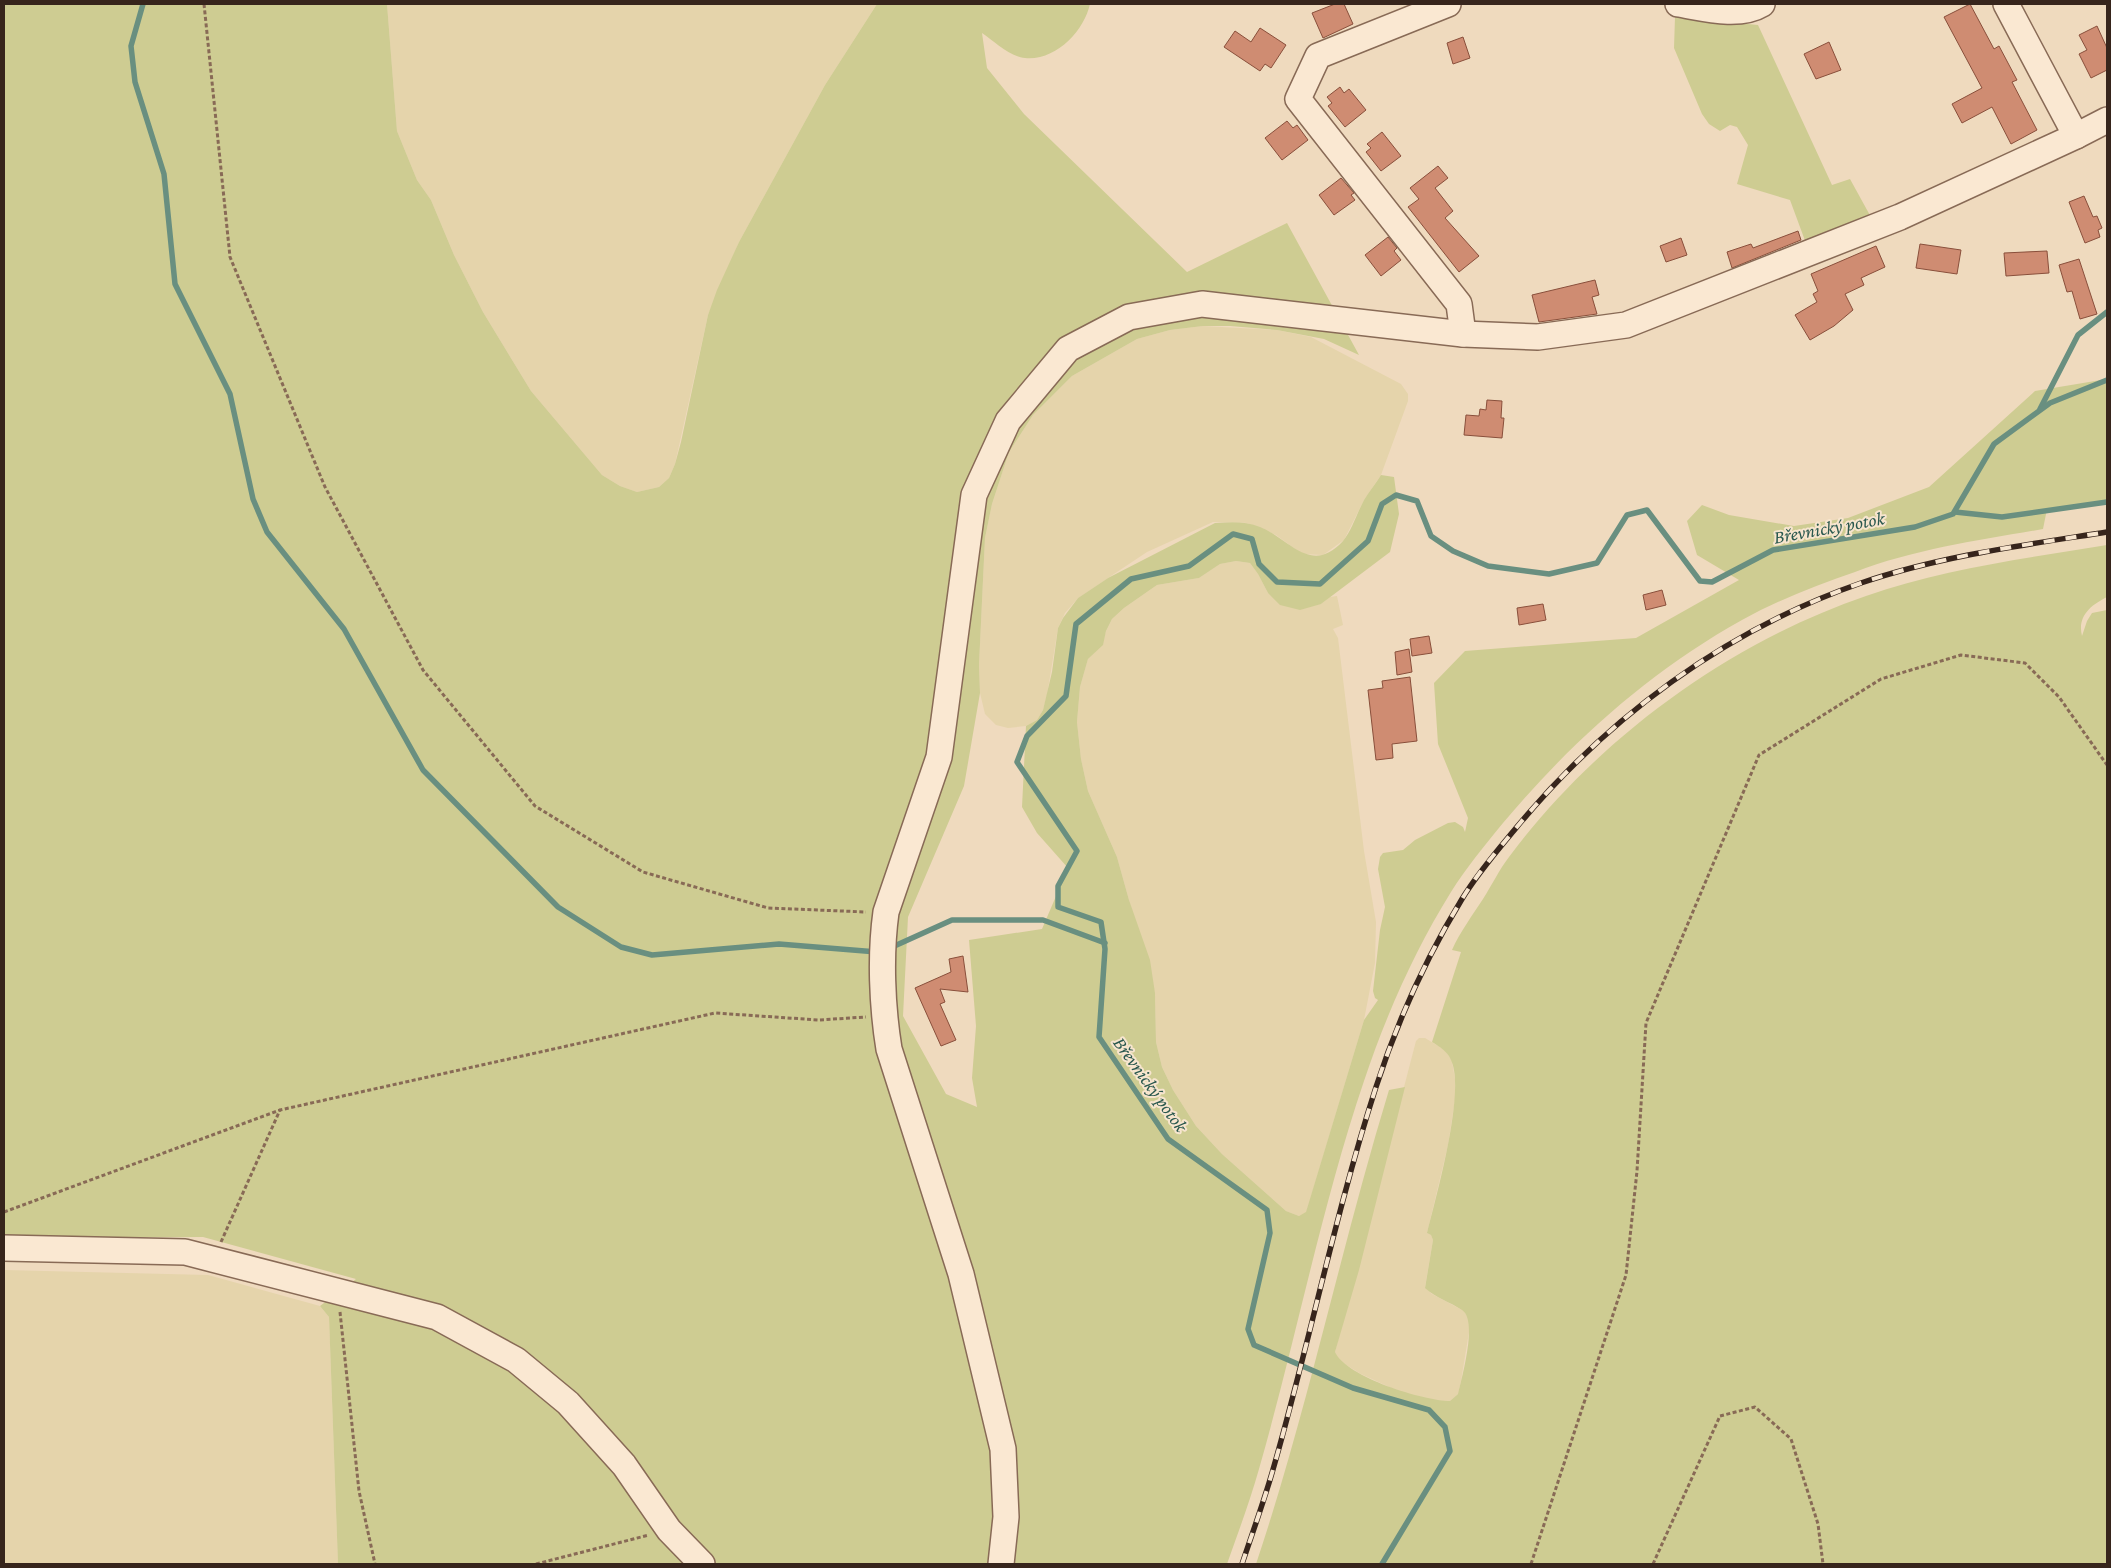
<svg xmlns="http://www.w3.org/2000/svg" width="2111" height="1568" viewBox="0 0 2111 1568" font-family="'Crimson Pro',serif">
<rect width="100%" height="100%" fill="#efdabe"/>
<g fill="#e5d4ab">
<path d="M387,4H877L825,85L739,242L708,315L675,464L669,478L659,487L637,492L620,486L602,475L531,391L483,312L454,255L431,200L417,180L397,131Z"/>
<path d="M1203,326L1277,330L1311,337L1401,384L1408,394V401L1381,475L1364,500L1344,540L1323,555L1302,554L1276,535L1247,523L1233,522H1213L1147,552L1078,598L1065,613L1058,628L1047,695L1043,710L1037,720L1026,726L1008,728L996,725L985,714L980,693L979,665L985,538L992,504L1009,452L1033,415L1072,376L1137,339L1170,330Z"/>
<path d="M1236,561L1250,563L1258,574L1268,593L1321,604L1330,597L1337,596L1343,625L1333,629L1338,638L1364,851L1376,922L1375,963L1364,1020L1306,1213L1299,1216L1286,1211L1222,1154L1196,1126L1173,1090L1162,1067L1156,1042L1155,993L1117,857L1088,791L1081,759L1077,722L1080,687L1088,659L1102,645L1106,631L1112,619L1124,608L1157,585L1199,578L1220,564Z"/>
<path d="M1419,1038H1425L1445,1050L1452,1061L1455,1080V1100L1448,1145L1427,1233L1431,1235L1433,1240L1425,1287L1432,1294L1464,1311L1469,1319V1332L1461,1381L1458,1394L1450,1401H1437L1400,1392L1361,1374L1338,1360L1335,1352L1416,1041Z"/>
<path d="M4,1270L208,1275L320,1306L329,1317L338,1564H4Z"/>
</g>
<g fill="#cecc92">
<path d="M4,4H387L397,131L417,180L431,200L454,255L483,312L531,391L602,475L620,486L637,492L659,487L669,478L675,464L681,442L708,315L717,290L739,242L825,85L877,4H1090C1084,31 1056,61 1025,58C1010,57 994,41 982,33L987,68L1024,114L1187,272L1287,223L1359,355L1324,339L1277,330L1230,326H1203L1170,330L1137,339L1072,376L1033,415L1009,452L992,504L985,538L979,665L980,693L964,786L908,917L903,1016L946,1094L977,1107L972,1078L976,1026L969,940L1042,929L1068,868L1037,833L1022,807L1026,726L1037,720L1043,710L1052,672L1058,628L1063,618L1078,598L1108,578L1215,523C1231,522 1246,521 1260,527C1290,539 1311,576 1343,541C1352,530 1357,513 1364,500C1369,492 1376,483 1381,475L1394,477L1399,514L1390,552L1321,604L1300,610L1280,605L1268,593L1258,574L1250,563L1236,561L1220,564L1199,578L1157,585L1124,608L1112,619L1106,631L1103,645L1088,659L1080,687L1077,722L1081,759L1088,791L1117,857L1129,900L1150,960L1155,993L1156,1042L1162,1067L1173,1090L1196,1126L1222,1154L1286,1211L1299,1216L1306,1212L1364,1020L1378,1000L1375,998L1373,991L1380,930L1385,907L1378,869L1380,857L1383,853L1403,850L1415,840L1448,823L1455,822L1463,827L1465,832L1468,818L1438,744L1434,683L1465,651L1636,638L1739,580L1697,555L1687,521L1702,505L1729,515L1794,526L1848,518L1929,487L2035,391L2107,379V501L2047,509L2043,529C1981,540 1915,549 1855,572C1817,585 1778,600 1742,620C1650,671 1570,743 1503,823C1485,845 1466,868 1451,892C1415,950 1386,1015 1364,1081C1321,1208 1296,1340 1259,1469C1250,1501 1238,1533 1227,1564H338L329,1317L320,1306L356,1279L203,1237L4,1238Z"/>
<path d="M1675,17L1758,25L1832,185L1850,179L1872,219L1807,246L1790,200L1737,184L1748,145L1737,127L1730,125L1720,131L1709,124L1702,114L1674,48Z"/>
<path d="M2107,545V597C2091,605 2077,616 2082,636L2087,621L2092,613L2107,610V1564H1256C1308,1409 1341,1247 1389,1090L1405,1087L1359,1270L1335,1352C1346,1377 1424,1401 1450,1401L1458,1394C1462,1377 1478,1320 1462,1310C1450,1302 1436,1298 1425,1288L1433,1240L1431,1235L1427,1233C1436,1197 1466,1091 1451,1060C1447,1051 1440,1047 1432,1042L1461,952L1452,950C1460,932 1472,916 1483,899C1492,885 1499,870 1509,857C1596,740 1728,643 1866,596C1943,569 2027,558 2107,545Z"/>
</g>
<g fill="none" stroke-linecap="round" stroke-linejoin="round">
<g stroke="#698f80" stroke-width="5.5">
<path d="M143,4L131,46L135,82L164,174L175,284L230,394L253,499L267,532L344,629L423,770L558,907L621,947L652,955L779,944L877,952"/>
<path d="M2040,409L2078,335L2107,312"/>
<path d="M1955,512L2002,517L2107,502"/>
<path d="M890,948L952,920H1043L1105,943"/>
<path d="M1382,1564L1450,1451L1445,1427L1429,1410L1353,1388L1254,1345L1248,1329L1270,1233L1267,1210L1168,1139L1099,1037L1105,949L1101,922L1058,907V886L1077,851L1017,762L1027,736L1066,696L1076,624L1131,579L1189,566L1233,534L1252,539L1259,564L1277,582L1320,584L1368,541L1382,504L1396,495L1417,501L1431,536L1453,551L1488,566L1549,574L1597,563L1627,515L1647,510L1700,581L1712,582L1773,550L1915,527L1953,514L1994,444L2050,403L2107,380"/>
</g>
</g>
<g fill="#cf8c72" stroke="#894f3b">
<path d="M1335,4H1344L1353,24L1323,38L1312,13Z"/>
<path d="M1970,4L1994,49L1999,46L2017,80L2012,82L2037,130L2011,144L1992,107L1962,123L1952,104L1982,88L1944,17Z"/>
<path d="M2097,26L2107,48V70L2091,78L2079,54L2087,50L2079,35Z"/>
<path d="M1260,28L1286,45L1271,68L1265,64L1260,71L1224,47L1235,31L1251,42Z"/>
<path d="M1463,37L1470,58L1453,64L1447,43Z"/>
<path d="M1829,42L1841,70L1816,79L1804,54Z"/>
<path d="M1340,87L1344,93L1349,89L1366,110L1345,127L1328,106L1332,103L1327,97Z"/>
<path d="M1287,121L1293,128L1297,125L1308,140L1282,160L1265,138Z"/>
<path d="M1382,132L1401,156L1381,171L1366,152L1371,148L1367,144Z"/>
<path d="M1438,166L1448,178L1435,188L1453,211L1445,218L1479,256L1459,272L1408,207L1419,199L1410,188Z"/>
<path d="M1341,178L1354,193L1351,195L1355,200L1334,215L1319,195Z"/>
<path d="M2084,196L2093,217L2097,216L2102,228L2098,230L2100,237L2085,243L2069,202Z"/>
<path d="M1798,231L1801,240L1732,268L1727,252L1751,244L1753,248Z"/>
<path d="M1388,237L1397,248L1394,251L1401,260L1381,276L1365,255Z"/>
<path d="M1681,238L1687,255L1666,262L1660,246Z"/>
<path d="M1920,244L1961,250L1957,274L1916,268Z"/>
<path d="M1876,246L1885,267L1861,278L1864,285L1845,294L1853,310L1834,326L1810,340L1795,315L1817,302L1813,294L1818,291L1811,274Z"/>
<path d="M2047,251L2049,273L2006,276L2004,253Z"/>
<path d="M2079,259L2097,314L2080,319L2072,291L2067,292L2059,265Z"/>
<path d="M1595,280L1599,295L1592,297L1597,314L1539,322L1532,295Z"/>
<path d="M1487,400L1502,401L1501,418H1504L1502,438L1464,435L1466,415L1479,416L1480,409L1486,410Z"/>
<path d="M1662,590L1666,605L1646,610L1643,595Z"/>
<path d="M1543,604L1546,620L1519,625L1517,608Z"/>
<path d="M1429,636L1432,653L1412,656L1410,639Z"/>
<path d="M1409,649L1412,672L1397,675L1395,652Z"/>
<path d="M1410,677L1417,741L1392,744L1393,758L1376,760L1368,690L1383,688L1382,681Z"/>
<path d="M963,956L968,992L940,989L945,1002L940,1004L956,1040L941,1046L915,988L951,972L949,959Z"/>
</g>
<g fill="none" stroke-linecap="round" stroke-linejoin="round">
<g stroke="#886a56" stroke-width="28">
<g id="minor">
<path d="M1448,4L1318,56L1298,99L1459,304L1463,334"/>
<path d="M1678,4C1703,8 1739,18 1762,4"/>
<path d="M2006,4L2076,136"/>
<path d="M4,1248L185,1252L437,1317L516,1360L568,1403L624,1465L669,1530L702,1564"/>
<path d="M1001,1564L1006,1517L1003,1449L961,1274L889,1049C882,1006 880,955 886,912L939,757L974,495L1008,421L1068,349L1129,317L1202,304L1463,334L1538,337L1626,325L1900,217L2076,136L2107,120"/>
</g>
</g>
<g stroke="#886a56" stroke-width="3" stroke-dasharray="4 2.5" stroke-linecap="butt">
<path d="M204,4L230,257L325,487L423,670L535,806L643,872L768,908L866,912"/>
<path d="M4,1212L280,1110"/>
<path d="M221,1242L280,1110L715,1013L819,1020L866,1017"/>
<path d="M340,1312L359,1491L375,1564"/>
<path d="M536,1564L649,1535"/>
<path d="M1531,1564L1626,1275L1637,1171L1646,1023L1759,755L1881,679L1961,655L2025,663L2059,697L2107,765"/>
<path d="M1653,1564L1720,1416L1755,1407L1791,1439L1818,1524L1823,1564"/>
</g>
<use href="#minor" stroke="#fae8d2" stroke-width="25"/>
<g stroke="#37251c" stroke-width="5.5">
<path id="rail" d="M1242,1564C1252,1534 1263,1504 1272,1473C1309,1345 1335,1214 1376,1087C1397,1022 1426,958 1462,899C1477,874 1497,851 1516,828C1607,718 1725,630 1861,583C1940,556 2025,545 2107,532"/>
</g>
<use href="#rail" stroke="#f7e5ce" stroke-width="4" stroke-dasharray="11" stroke-linecap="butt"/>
</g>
<g text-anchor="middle" stroke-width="4" stroke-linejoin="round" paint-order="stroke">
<g font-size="19" font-style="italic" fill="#2a584e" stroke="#f7e5ce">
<text transform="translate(1829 527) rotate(-10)" y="7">Břevnický potok</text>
<text transform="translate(1151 1084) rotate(54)" y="7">Břevnický potok</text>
</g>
</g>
<rect width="2111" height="1568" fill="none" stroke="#37251c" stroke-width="10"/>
</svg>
